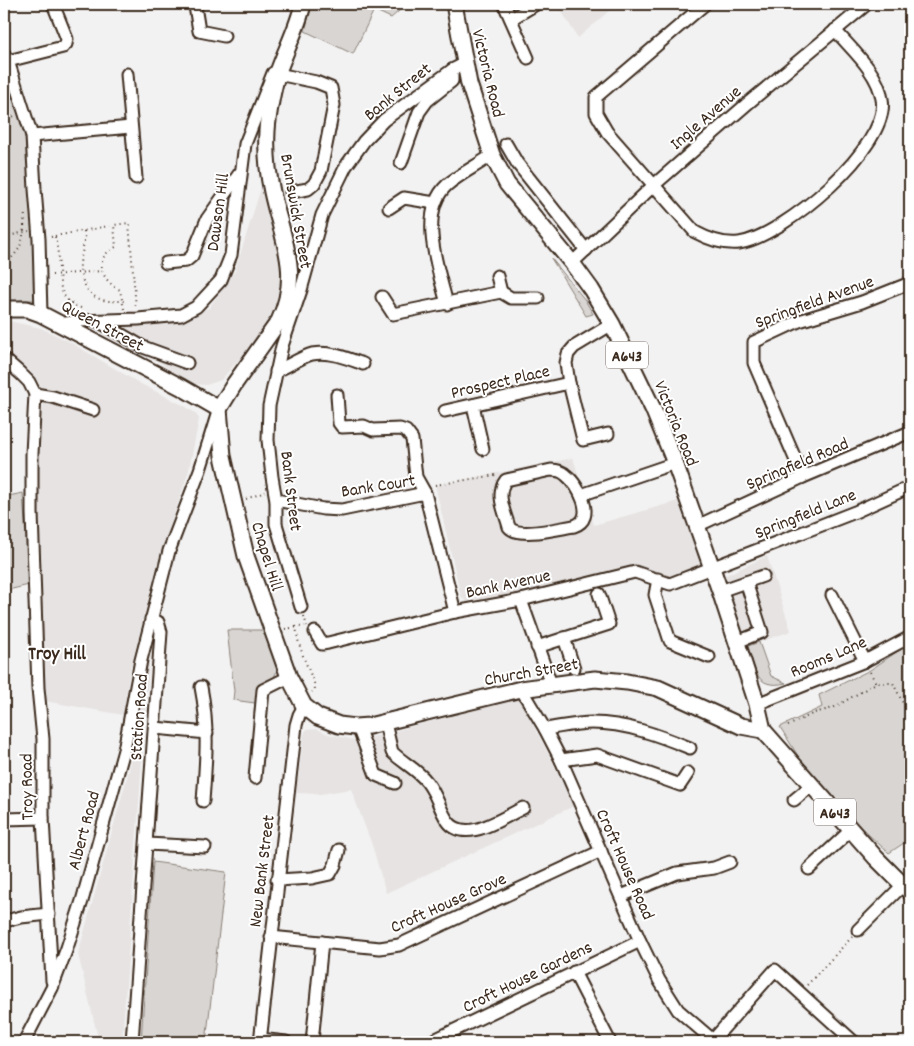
<svg xmlns="http://www.w3.org/2000/svg" width="914" height="1046" viewBox="0 0 914 1046" font-family="Dekko,sans-serif">
<rect width="100%" height="100%" fill="#f3f2f2"/>
<filter id="ink" filterUnits="userSpaceOnUse"><feTurbulence type="fractalNoise" baseFrequency=".02" numOctaves="2"/><feDisplacementMap in="SourceGraphic" scale="10" xChannelSelector="R" yChannelSelector="G"/><feConvolveMatrix kernelMatrix="1 2 1 2 8 2 1 2 1" color-interpolation-filters="sRGB"/></filter>
<g filter="url(#ink)">
<g fill="#e6e3e2">
<path d="M557,4H617L578,38Z"/>
<path d="M261,188L280,257L283,278L281,297L256,341L245,357H241L221,380L206,385L194,384L185,380L143,351L86,322L157,323L209,308L235,271Z"/>
<path d="M4,320L41,328L70,342L139,383L183,405L195,413L199,419L189,470L157,566L130,670L123,715L45,701L39,513L35,471V449L44,402L41,386L30,371L18,361L4,353Z"/>
<path d="M573,458L594,525L678,501L701,566L668,578L636,568L468,603L461,596L435,485Z"/>
<path d="M767,556L791,631L748,646L724,576Z"/>
<path d="M149,661L122,1042H99L78,954L131,763L147,662Z"/>
<path d="M519,698L559,774L574,806L386,893L372,845L351,789L321,794L296,793L304,735L306,730L317,729L328,734L358,741Z"/>
</g>
<g fill="#d8d5d2" stroke="#8a8078">
<path d="M312,4H407L391,18L374,10L353,54L305,31Z"/>
<path d="M4,54L25,111L41,300H23L4,302Z"/>
<path d="M551,258L585,300L593,314L586,316Z"/>
<path d="M4,476L8,496L23,493L29,585L4,591Z"/>
<path d="M227,630H269L280,664L262,704L233,700L234,691Z"/>
<path d="M759,642L771,676L786,683C755,690 755,669 748,646Z"/>
<path d="M910,643V839L889,853L851,819L805,767L780,727L822,707L819,695L870,670Z"/>
<path d="M153,862L226,872L206,1042H141Z"/>
</g>
<g fill="none" stroke-linecap="round" stroke-linejoin="round">
<g stroke="#3b2a1e" stroke-width="15">
<g id="minor">
<path d="M192,4L195,6L199,31L224,36"/>
<path d="M504,4L528,58"/>
<path d="M705,4L596,97V113L607,132L695,232C708,239 723,245 739,243C782,237 891,146 882,99C878,72 852,50 835,30"/>
<path d="M511,19L536,4"/>
<path d="M4,54L8,61L32,136L35,189L39,239L41,314"/>
<path d="M8,61L63,47L66,44L67,39L53,4"/>
<path d="M127,74L136,178"/>
<path d="M32,136L131,127"/>
<path d="M506,144L517,163L586,250"/>
<path d="M401,163L419,112L427,101L452,81V70"/>
<path d="M389,208L404,198L435,203"/>
<path d="M166,263L186,261L192,256L207,219L239,174"/>
<path d="M572,263L654,185L747,104L867,4"/>
<path d="M497,276L501,292"/>
<path d="M382,297L393,314L501,292L511,298H538"/>
<path d="M447,304C439,271 417,213 447,185C460,174 478,165 492,155"/>
<path d="M98,321L143,347L187,363"/>
<path d="M60,324L79,321L138,319L181,315L196,307L221,280L231,255L245,144L273,73L316,82L331,88L334,105L321,171L314,184L308,189L291,192"/>
<path d="M4,359L20,373L29,382L35,394L32,454V513L38,688L43,739V818L52,981"/>
<path d="M276,371C287,367 301,357 312,354C330,351 347,358 363,364"/>
<path d="M35,394L53,397L93,410"/>
<path d="M337,395L339,423L342,427L364,426L373,430L400,429L406,431L412,439L416,477L425,493"/>
<path d="M473,405L483,449"/>
<path d="M445,411L569,383"/>
<path d="M608,434L583,440L569,383L566,363L568,354L574,347L612,324"/>
<path d="M551,470C557,470 562,471 566,475C579,485 597,519 574,526C560,528 518,539 509,527C505,512 495,494 506,480Z"/>
<path d="M803,477L754,363V342L799,321L862,302L910,283"/>
<path d="M581,495L675,463"/>
<path d="M276,500L323,509L342,510L425,493L455,612"/>
<path d="M697,526L803,477L910,432"/>
<path d="M658,579L655,595L670,641L709,657"/>
<path d="M720,591L763,576"/>
<path d="M832,595L865,661"/>
<path d="M521,600L551,684"/>
<path d="M301,607L276,524V500L272,477L268,440L269,406L282,346L301,290L322,215L346,166L364,141L384,120L452,70L464,64"/>
<path d="M315,632L322,644L328,643L455,612L521,600L635,572L670,584L855,512L910,487"/>
<path d="M564,638L574,668"/>
<path d="M737,642L762,632L746,582"/>
<path d="M537,647L609,624L599,594"/>
<path d="M201,687C209,727 206,761 203,801"/>
<path d="M521,689L545,729L561,760L640,941L659,980L678,1010L715,1042"/>
<path d="M757,704L865,661L910,637"/>
<path d="M385,723L392,752C403,763 417,769 427,782C437,795 439,808 447,820C464,846 503,817 523,808"/>
<path d="M358,727L376,775L395,783"/>
<path d="M155,728L207,733"/>
<path d="M545,729C560,727 576,723 592,723C626,723 658,735 690,748"/>
<path d="M561,760L597,755L680,785L688,773"/>
<path d="M255,778L263,690L289,677"/>
<path d="M794,800L811,786"/>
<path d="M4,819L43,818"/>
<path d="M147,844L205,847"/>
<path d="M809,869L851,830"/>
<path d="M277,880L312,878L330,874L335,865L339,850"/>
<path d="M621,896L677,873L714,868L730,862"/>
<path d="M4,923L5,921L21,917L49,914"/>
<path d="M858,930L903,885"/>
<path d="M271,937L380,948L399,945L601,851"/>
<path d="M574,972L610,1042"/>
<path d="M260,1039L286,1042"/>
<path d="M713,1040L775,970L854,1042"/>
<path d="M24,1042L52,988L67,948L82,901L124,750L141,660L169,551L200,470L217,415"/>
<path d="M132,1042L161,632L158,622L151,619"/>
<path d="M260,1042L296,725L299,715L304,706"/>
<path d="M312,1042L322,942"/>
<path d="M430,1042L640,941"/>
</g>
</g>
<g stroke="#3b2a1e" stroke-width="19">
<g id="major">
<path d="M454,4L469,84L492,155L507,184L572,263L591,289L612,324L653,409L675,463L720,591L757,704L763,730L876,858L910,892"/>
<path d="M4,309H27L41,314L181,387L219,409"/>
<path d="M219,409L223,456L246,556L289,677L304,706L318,717L339,725L355,727L369,726L521,689L595,679L627,682L658,688L741,726L763,730"/>
<path d="M219,409L235,383L279,321C302,273 282,239 272,192C268,174 266,150 267,131C268,114 273,88 278,72C286,49 298,27 303,4"/>
</g>
</g>
<g stroke="#3b2a1e" stroke-width="2" stroke-dasharray="1 4" stroke-linecap="butt">
<path d="M4,121L14,116"/>
<path d="M84,231C85,244 82,251 80,263C79,276 86,295 100,299C107,302 116,301 124,301"/>
<path d="M55,236L114,225"/>
<path d="M4,237L29,231"/>
<path d="M51,237L55,236C56,243 58,250 58,257C61,281 55,300 84,309"/>
<path d="M4,264C25,249 23,237 25,213"/>
<path d="M52,275L102,271"/>
<path d="M124,309L120,290C100,280 93,257 116,247L114,225L129,223L136,308"/>
<path d="M435,485L496,475"/>
<path d="M246,499L265,492"/>
<path d="M304,616L307,626"/>
<path d="M296,626L298,640L303,656L314,683L315,689L312,692"/>
<path d="M285,629L305,626"/>
<path d="M870,672L876,683H893L909,715H910"/>
<path d="M788,726L814,713L833,708L876,683"/>
<path d="M807,985L852,937"/>
</g>
<use href="#minor" stroke="#fff" stroke-width="11"/>
<use href="#major" stroke="#fff" stroke-width="15"/>
</g>
</g>
<g text-anchor="middle" stroke-width="4" stroke-linejoin="round" paint-order="stroke">
<g fill="#fff" stroke="#766a62" stroke-width="1">
<rect x="606" y="341.5" width="42" height="27" rx="4"/>
<rect x="814" y="798.5" width="42" height="27" rx="4"/>
</g>
<g font-size="16" font-weight="bold" fill="#3b2a1e">
<text x="627" y="361">A643</text>
<text x="835" y="818">A643</text>
</g>
<g font-size="18" fill="#3b2a1e" stroke="#fff">
<text transform="translate(489 73) rotate(76)" y="6">Victoria Road</text>
<text transform="translate(397 91) rotate(-39)" y="6">Bank Street</text>
<text transform="translate(705 117) rotate(-41)" y="6">Ingle Avenue</text>
<text transform="translate(297 211) rotate(80)" y="6">Brunswick Street</text>
<text transform="translate(217 212) rotate(-82)" y="6">Dawson Hill</text>
<text transform="translate(814 301) rotate(-20)" y="6">Springfield Avenue</text>
<text transform="translate(103 325) rotate(28)" y="6">Queen Street</text>
<text transform="translate(500 381) rotate(-13)" y="6">Prospect Place</text>
<text transform="translate(677 423) rotate(68)" y="6">Victoria Road</text>
<text transform="translate(797 463) rotate(-23)" y="6">Springfield Road</text>
<text transform="translate(378 485) rotate(-9)" y="6">Bank Court</text>
<text transform="translate(292 491) rotate(83)" y="6">Bank Street</text>
<text transform="translate(805 513) rotate(-22)" y="6">Springfield Lane</text>
<text transform="translate(268 556) rotate(73)" y="6">Chapel Hill</text>
<text transform="translate(508 583) rotate(-12)" y="6">Bank Avenue</text>
<text transform="translate(828 656) rotate(-23)" y="6">Rooms Lane</text>
<text transform="translate(531 671) rotate(-10)" y="6">Church Street</text>
<text transform="translate(138 717) rotate(-86)" y="6">Station Road</text>
<text transform="translate(26 787) rotate(-91)" y="6">Troy Road</text>
<text transform="translate(83 830) rotate(-75)" y="6">Albert Road</text>
<text transform="translate(626 864) rotate(66)" y="6">Croft House Road</text>
<text transform="translate(261 871) rotate(-83)" y="6">New Bank Street</text>
<text transform="translate(448 902) rotate(-24)" y="6">Croft House Grove</text>
<text transform="translate(527 976) rotate(-26)" y="6">Croft House Gardens</text>
</g>
<g font-size="19" font-weight="bold" fill="#3b2a1e" stroke="#fff">
<text x="57" y="659">Troy Hill</text>
</g>
</g>
<rect width="914" height="1046" fill="none" stroke="#fff" stroke-width="20"/>
<rect x="10" y="10" width="894" height="1026" fill="none" stroke="#3b2a1e" stroke-width="2" filter="url(#ink)"/>
</svg>
